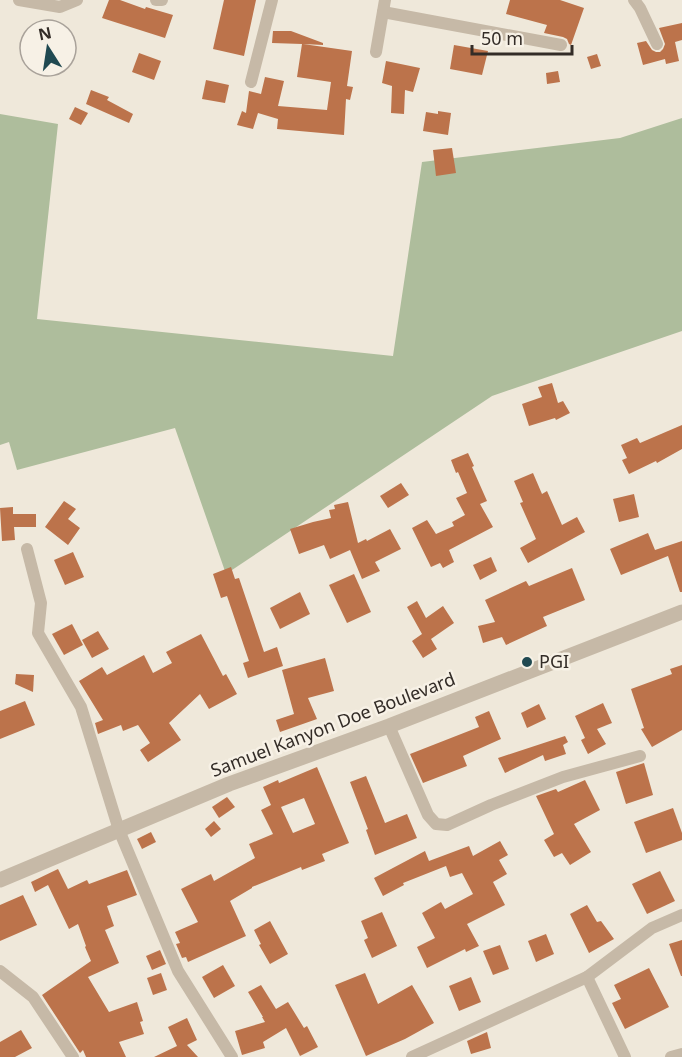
<svg xmlns="http://www.w3.org/2000/svg" width="682" height="1057" viewBox="0 0 682 1057" font-family="'Noto Sans',sans-serif">
<rect width="100%" height="100%" fill="#efe8da"/>
<path fill="#aebd9c" d="M0,114L58,124L37,319L393,356L422,162L620,138L682,118V331L492,396L226,574L175,428L17,470L9,442L0,445Z"/>
<g fill="#bc734b" fill-rule="evenodd">
<path d="M109,0H120L145,9L146,7L173,15L165,38L102,18Z"/>
<path d="M224,0H256L244,56L213,49Z"/>
<path d="M510,0H560L584,8L571,45L569,44L567,39L563,37L544,33L547,25L506,14Z"/>
<path d="M682,23V40L675,42L679,61L666,64L665,59L643,65L637,43L646,41L652,50L656,52H660L663,49L665,44L659,28Z"/>
<path d="M273,31H291L323,43V45L303,44L352,51L347,86L353,87L350,100L346,99L344,135L277,129L278,119L258,113L253,129L237,125L242,111L246,113L249,91L261,94L265,77L284,81L278,106L327,110L331,82L297,77L302,44L272,43Z"/>
<path d="M454,45L488,51L482,75L450,69Z"/>
<path d="M139,53L161,61L154,80L132,72Z"/>
<path d="M597,54L601,66L591,69L587,57Z"/>
<path d="M386,61L420,68L413,92L405,90L404,114L391,113L392,86L382,83Z"/>
<path d="M558,71L560,82L547,84L546,73Z"/>
<path d="M206,80L229,85L225,103L202,99Z"/>
<path d="M91,90L109,97L107,100L133,114L129,123L86,104Z"/>
<path d="M75,107L88,113L81,125L69,119Z"/>
<path d="M438,111L451,113L448,135L423,131L426,112L438,114Z"/>
<path d="M452,148L456,173L436,176L433,150Z"/>
<path d="M552,383L558,403L563,401L570,413L556,420L555,418L529,426L522,404L542,397L538,387Z"/>
<path d="M682,425V449L657,463L656,461L629,474L622,460L627,458L621,445L637,438L640,443Z"/>
<path d="M468,453L474,466L472,467L487,501L480,504L493,527L449,550L454,562L443,568L440,563L431,567L412,528L427,520L436,534L454,526L452,522L465,515L456,498L467,493L458,472L456,473L451,460Z"/>
<path d="M533,473L542,494L547,491L562,525L577,517L585,532L528,563L520,548L536,539L520,503L523,502L514,481Z"/>
<path d="M401,483L409,495L388,508L380,496Z"/>
<path d="M634,494L639,517L619,522L613,499Z"/>
<path d="M64,501L76,509L68,519L80,528L68,545L45,527Z"/>
<path d="M348,502L358,543L366,539L367,541L390,529L401,549L375,562L380,571L362,579L350,550L330,559L324,545L299,554L290,529L313,522L331,518L329,510L335,509L334,505Z"/>
<path d="M13,507V514H36V527H14L15,540L2,541L0,508Z"/>
<path d="M648,533L655,550L682,541V592H680L668,556L621,575L610,549Z"/>
<path d="M73,552L84,577L65,585L54,560Z"/>
<path d="M491,557L497,571L480,580L473,565Z"/>
<path d="M231,567L235,579L239,578L264,652L277,647L283,666L248,678L243,663L249,661L227,596L221,598L213,574Z"/>
<path d="M572,568L585,600L543,617L547,626L506,645L502,637L483,643L478,626L495,622L485,600L526,581L529,586Z"/>
<path d="M354,574L371,612L347,623L329,585Z"/>
<path d="M300,592L310,614L280,629L270,608Z"/>
<path d="M417,601L426,618L443,606L454,623L431,639L437,649L423,658L412,641L422,634L407,607Z"/>
<path d="M72,624L83,645L64,655L52,634Z"/>
<path d="M98,631L109,649L92,658L82,640Z"/>
<path d="M201,634L223,676L226,674L237,694L209,709L200,694L169,723L181,740L148,762L140,750L150,743L138,725L123,731L121,725L98,734L95,723L103,720L79,681L102,667L107,675L144,655L153,673L172,663L166,652Z"/>
<path d="M325,658L334,691L308,698L317,719L280,732L276,720L294,714L282,670Z"/>
<path d="M682,665V730L652,747L641,729L644,728L631,689L672,674L670,669Z"/>
<path d="M16,674L34,675L33,692L15,684Z"/>
<path d="M25,701L35,725L0,739V711Z"/>
<path d="M603,703L612,723L597,729L606,744L588,754L581,740L585,738L575,716Z"/>
<path d="M539,704L546,719L527,728L521,713Z"/>
<path d="M489,711L501,739L463,756L467,766L423,783L410,754L479,727L475,717Z"/>
<path d="M565,736L568,742L563,745L566,754L545,761L543,755L505,773L498,758Z"/>
<path d="M644,763L653,795L626,804L616,772Z"/>
<path d="M317,767L349,843L322,854L325,861L302,870L301,867L252,887V888L230,901L246,936L188,962L186,957L182,958L176,944L180,943L175,932L198,922L181,889L211,874L214,881L255,858L249,844L273,834L261,810L271,805L263,787L278,780L279,783ZM304,798L315,824L293,833L281,807Z"/>
<path d="M366,776L385,823L407,814L417,838L375,855L366,830L368,829L350,782Z"/>
<path d="M585,780L600,810L574,824L591,852L570,865L562,853L554,857L544,840L554,834L536,796L556,789L558,792Z"/>
<path d="M227,797L235,807L219,818L212,807Z"/>
<path d="M673,808L682,833V840L646,853L634,822Z"/>
<path d="M214,821L221,829L211,837L205,829Z"/>
<path d="M151,832L156,842L142,849L137,839Z"/>
<path d="M500,841L508,855L499,860L507,874L493,882L505,905L467,924L479,946L466,952L465,949L427,968L417,947L435,938L422,913L441,902L445,909L473,894L462,873L450,877L446,866L403,883L404,885L383,896L374,878L425,851L429,861L469,846L473,856Z"/>
<path d="M58,869L68,889L87,880L89,884L127,870L137,895L107,906L114,926L105,930L119,963L88,977L109,1012L137,1002L143,1021L140,1022L144,1034L119,1042L126,1057H86L83,1050L80,1053L42,995L91,961L85,947L86,946L78,924L69,929L48,885L35,892L31,882Z"/>
<path d="M660,871L675,901L647,914L632,884Z"/>
<path d="M23,895L37,925L0,941V905Z"/>
<path d="M587,905L597,922L601,921L614,939L589,953L570,914Z"/>
<path d="M382,912L397,946L372,958L364,940L368,938L361,921Z"/>
<path d="M270,921L288,954L270,964L259,945L261,944L254,930Z"/>
<path d="M546,934L554,954L536,962L528,941Z"/>
<path d="M682,940V976H681L669,944Z"/>
<path d="M500,945L509,969L493,975L483,951Z"/>
<path d="M160,950L166,964L152,970L146,956Z"/>
<path d="M223,965L235,986L214,998L202,977Z"/>
<path d="M649,968L669,1007L625,1029L612,1003L621,999L614,985Z"/>
<path d="M161,973L167,990L153,995L147,978Z"/>
<path d="M365,973L378,1004L412,985L434,1023L405,1039L366,1056L335,985Z"/>
<path d="M471,977L481,1002L459,1011L449,986Z"/>
<path d="M261,985L276,1009L288,1002L304,1028L307,1026L318,1047L300,1056L286,1028L263,1042L265,1048L242,1055L235,1031L265,1022L262,1017H263L248,992Z"/>
<path d="M187,1018L197,1040L187,1045L198,1057H154L177,1046L168,1027Z"/>
<path d="M21,1030L32,1048L15,1057H0V1042Z"/>
<path d="M487,1032L491,1048L471,1054L467,1041Z"/>
</g>
<g fill="none" stroke-linecap="round" stroke-linejoin="round">
<g stroke="#c6b9a7" stroke-width="12">
<path d="M19,0L60,7L77,0"/>
<path d="M156,0H162"/>
<path d="M634,0L640,8L657,44"/>
<path d="M383,12L561,45"/>
<path d="M376,52L385,0"/>
<path d="M251,82L272,0"/>
<path d="M27,549L41,603L38,633L81,707L119,830L178,971L232,1057"/>
<path d="M389,726L428,815L436,824L447,825L491,805L563,777L640,756"/>
<path d="M0,971L33,997L73,1057"/>
<path d="M587,977L625,1057"/>
<path d="M412,1057L587,977L652,928L682,915"/>
<path d="M671,1057L682,1054"/>
</g>
<path stroke="#c6b9a7" stroke-width="15" d="M0,880L229,784L389,726L682,612"/>
</g>
<circle fill="#204951" stroke="#f7f1e6" stroke-width="2" cx="527" cy="662" r="6"/>
<g text-anchor="middle" stroke-width="5" stroke-linejoin="round" paint-order="stroke">
<g font-size="18" fill="#332c27" stroke="#f7f1e6" text-anchor="start">
<text x="539" y="668">PGI</text>
</g>
<g font-size="18" fill="#332c27" stroke="#f7f1e6">
<text transform="translate(333 725) rotate(-21)" y="6">Samuel Kanyon Doe Boulevard</text>
</g>
</g>
<g transform="translate(48 48) rotate(348)"><circle r="28" fill="#f7f1e6" stroke="#a9a29a" stroke-width="1.5"/>
<path d="M0-4.5L10 22L0 15L-10 22Z" fill="#204951"/>
<text y="-9" font-size="16" font-weight="bold" text-anchor="middle" fill="#332c27">N</text>
</g>
<path d="M472 45v9h100v-9" fill="none" stroke="#332c27" stroke-width="3"/>
<text x="481" y="45" font-size="18" fill="#332c27" stroke="#f7f1e6" stroke-width="4.5" paint-order="stroke">50 m</text>
</svg>
